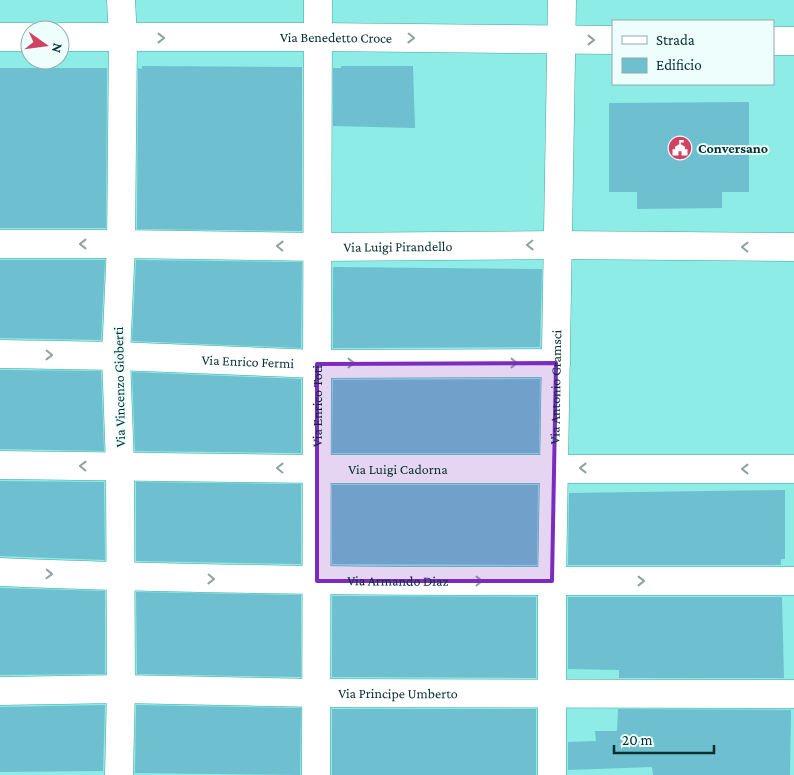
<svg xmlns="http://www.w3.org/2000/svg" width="794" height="775" viewBox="0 0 794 775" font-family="'Crimson Pro',serif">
<rect width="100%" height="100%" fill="#8eece7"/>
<g fill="#6ebfcf">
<path d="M142,66L302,67V231L137,229L138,68L142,69Z"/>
<path d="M341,66H413L415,128L333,126V68H341Z"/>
<path d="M0,68H107L106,228H0Z"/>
<path d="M749,102V192H722V208L637,209V192H609V103Z"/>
<path d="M0,260H105L101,340L0,338Z"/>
<path d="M136,260L302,262L301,348L132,341Z"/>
<path d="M333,267L542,269L540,347L333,348Z"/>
<path d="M0,370L101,371L104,451L0,449Z"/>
<path d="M132,372L301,379V453L135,451Z"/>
<path d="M540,379L539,453H332L333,380Z"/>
<path d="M0,481L104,482L105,560L0,556Z"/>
<path d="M136,482L301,484V564L136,561Z"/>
<path d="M332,485H538L537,565L332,564Z"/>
<path d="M785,490V559H781V565H568L569,493Z"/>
<path d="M0,588L105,591V674L0,675Z"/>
<path d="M136,592L301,595V677L137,674Z"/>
<path d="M332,596L536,597V678L332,677Z"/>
<path d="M568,597H782L784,678H619V670L568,669Z"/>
<path d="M105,705L103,771L0,772V707Z"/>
<path d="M136,705L301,708L300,775L135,773Z"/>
<rect x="332" y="709" width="204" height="66"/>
<path d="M618,709L791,710L790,775H653L652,767L568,770V742L596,741L595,731H617Z"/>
</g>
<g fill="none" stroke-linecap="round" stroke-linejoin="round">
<g stroke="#46a6a2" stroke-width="29">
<g id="minor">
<path d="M0,37H30"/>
<path id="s1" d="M60,37H318L613,40"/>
<path d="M773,41H794"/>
<path id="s2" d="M0,244H121L318,247L558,245L794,247"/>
<path id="s3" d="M0,354L116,356L317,364L556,363"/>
<path id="s4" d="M0,465L317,469H794"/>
<path id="s5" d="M0,572C265,583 529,581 794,581"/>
<path id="s6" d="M0,691L121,689L316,693L794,694"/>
<path d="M119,775L121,689L120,466L116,356L121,244L123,38L121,0"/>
<path id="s7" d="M316,775L318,0"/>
<path id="s8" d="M552,775V581L562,0"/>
</g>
</g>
<use href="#minor" stroke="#fff" stroke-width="28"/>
</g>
<defs><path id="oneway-chevron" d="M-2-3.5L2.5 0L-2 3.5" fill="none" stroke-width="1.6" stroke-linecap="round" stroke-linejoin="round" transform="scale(1.25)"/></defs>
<g stroke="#8ea2a1">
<use href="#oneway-chevron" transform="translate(161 38)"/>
<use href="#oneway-chevron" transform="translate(411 38) rotate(1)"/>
<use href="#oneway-chevron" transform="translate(591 40)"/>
<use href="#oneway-chevron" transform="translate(83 244) rotate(180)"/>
<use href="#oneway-chevron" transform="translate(530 245) rotate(179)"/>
<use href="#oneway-chevron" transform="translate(280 246) rotate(-179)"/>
<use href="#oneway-chevron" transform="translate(745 247) rotate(-179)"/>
<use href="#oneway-chevron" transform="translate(49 355) rotate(1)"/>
<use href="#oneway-chevron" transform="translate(351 363)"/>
<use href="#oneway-chevron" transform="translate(514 363)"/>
<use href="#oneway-chevron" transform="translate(83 466) rotate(-179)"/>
<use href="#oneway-chevron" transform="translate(280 468) rotate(-179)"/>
<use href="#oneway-chevron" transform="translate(583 468) rotate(-180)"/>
<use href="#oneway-chevron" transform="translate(745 469) rotate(-180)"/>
<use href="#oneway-chevron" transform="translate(49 574) rotate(2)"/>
<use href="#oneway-chevron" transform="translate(211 579) rotate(1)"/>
<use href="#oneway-chevron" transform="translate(479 581)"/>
<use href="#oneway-chevron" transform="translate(641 581)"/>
</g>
<path fill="#7b2cbf" fill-opacity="0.2" stroke="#7b2cbf" stroke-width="4" stroke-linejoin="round" d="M556,363L552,581H317V364Z"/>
<defs>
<g id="civic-disc" transform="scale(1.25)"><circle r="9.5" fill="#d14262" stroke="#edfefc"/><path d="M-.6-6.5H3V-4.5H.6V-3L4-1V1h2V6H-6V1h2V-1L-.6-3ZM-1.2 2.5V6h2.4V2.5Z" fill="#fff"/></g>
</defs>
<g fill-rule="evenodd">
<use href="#civic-disc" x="680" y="148"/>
</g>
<g text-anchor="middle" stroke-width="4" stroke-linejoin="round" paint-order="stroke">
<g font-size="14" fill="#05302e" stroke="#edfefc">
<text dy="5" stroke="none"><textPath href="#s1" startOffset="276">Via Benedetto Croce</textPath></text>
<text dy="5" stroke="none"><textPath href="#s2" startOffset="398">Via Luigi Pirandello</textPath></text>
<text dy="5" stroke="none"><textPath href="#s3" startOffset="248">Via Enrico Fermi</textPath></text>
<text transform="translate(119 387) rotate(-91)" y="5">Via Vincenzo Gioberti</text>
<text dy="5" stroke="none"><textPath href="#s8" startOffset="388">Via Antonio Gramsci</textPath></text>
<text dy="5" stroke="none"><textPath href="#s7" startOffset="369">Via Enrico Toti</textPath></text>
<text dy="5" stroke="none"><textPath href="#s4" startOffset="398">Via Luigi Cadorna</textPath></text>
<text dy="5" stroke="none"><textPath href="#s5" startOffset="398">Via Armando Diaz</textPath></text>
<text dy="5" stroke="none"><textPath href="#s6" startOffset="398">Via Principe Umberto</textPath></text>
</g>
<g font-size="14" font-weight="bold" fill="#05302e" stroke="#edfefc" text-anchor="start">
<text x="698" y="153">Conversano</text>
</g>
</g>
<rect x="612" y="20" width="162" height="65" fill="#edfefc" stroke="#90acaa"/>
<rect x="622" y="36" width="25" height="8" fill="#ffffff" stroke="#90acaa"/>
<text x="656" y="45" font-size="15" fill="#05302e">Strada</text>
<rect x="622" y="58" width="25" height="15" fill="#6ebfcf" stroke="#90acaa"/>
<text x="656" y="70" font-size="15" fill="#05302e">Edificio</text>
<g transform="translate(45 45) rotate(104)"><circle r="24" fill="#edfefc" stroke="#90acaa"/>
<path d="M0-4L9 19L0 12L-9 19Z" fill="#d14262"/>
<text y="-8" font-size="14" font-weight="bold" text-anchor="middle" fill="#05302e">N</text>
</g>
<path d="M614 745v8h100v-8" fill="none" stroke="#05302e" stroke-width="2.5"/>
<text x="622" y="745" font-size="15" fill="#05302e" stroke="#edfefc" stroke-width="4" paint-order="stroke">20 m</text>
</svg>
